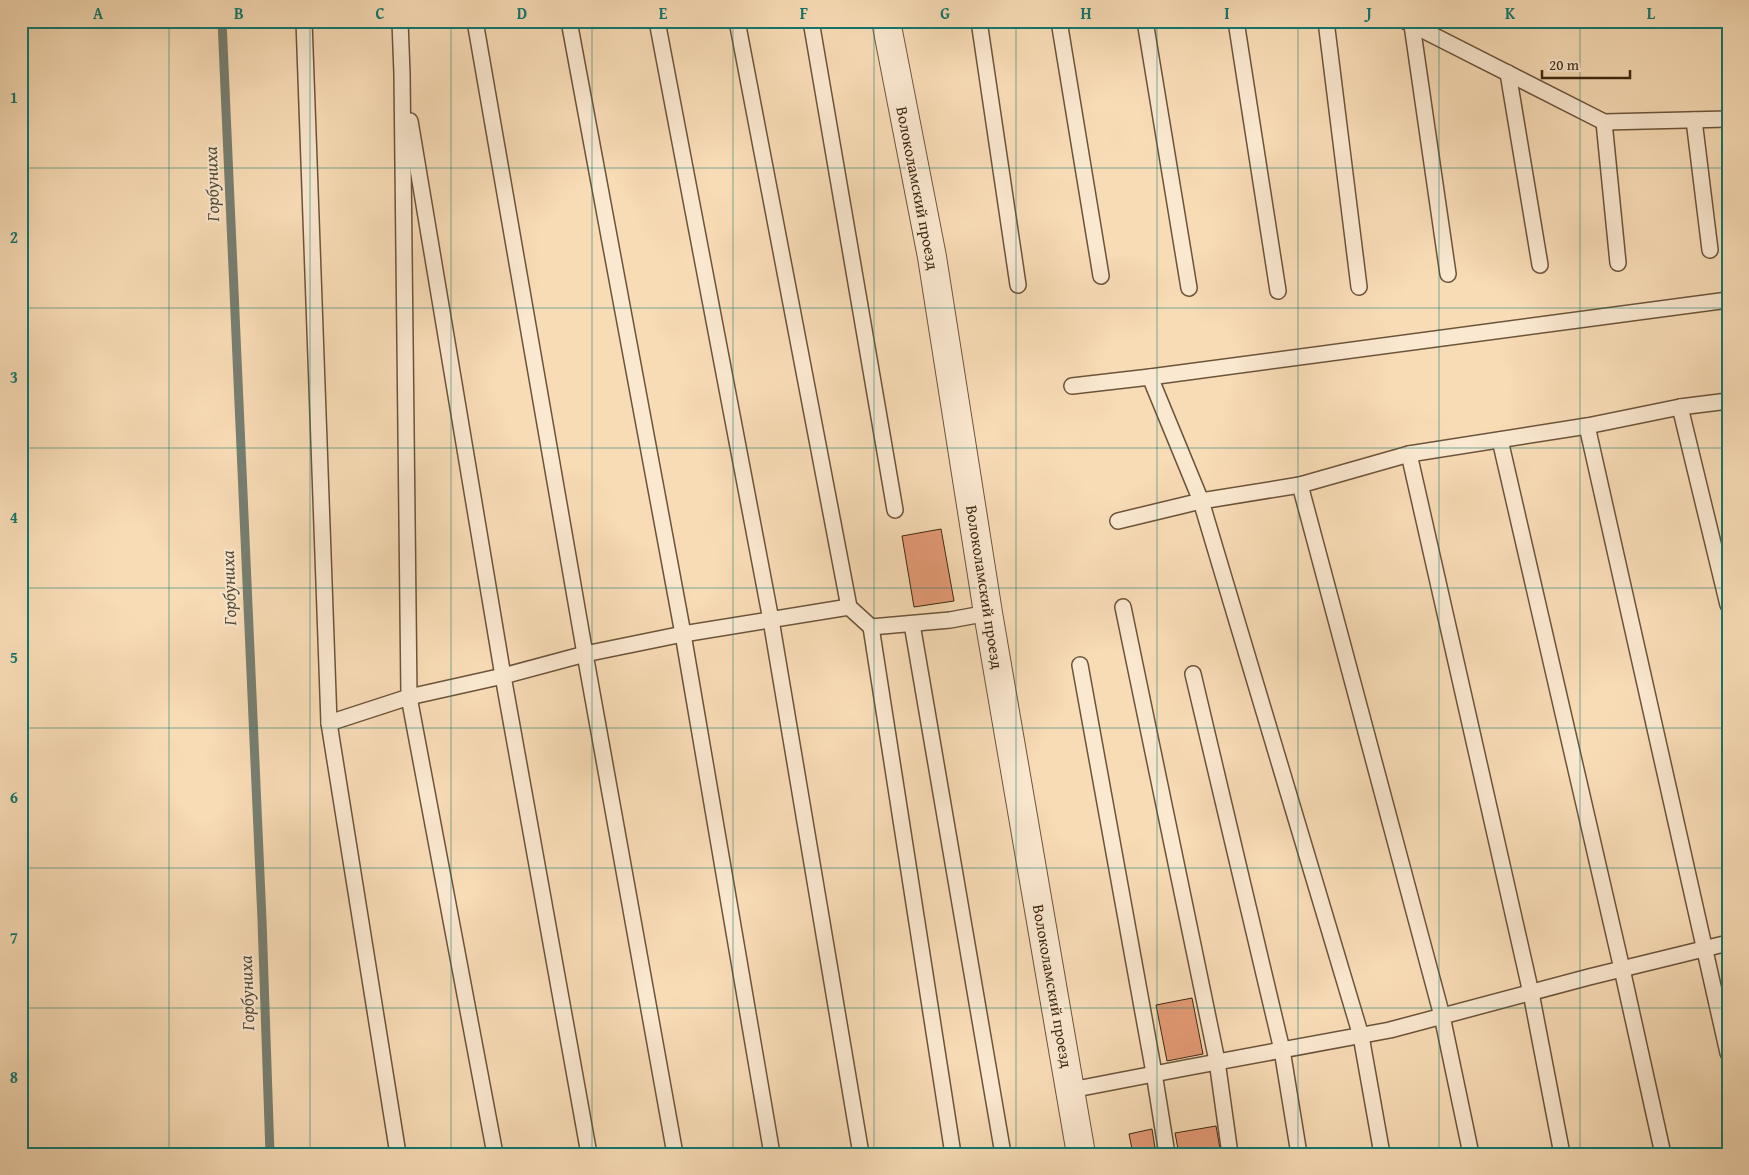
<svg xmlns="http://www.w3.org/2000/svg" width="1749" height="1175" viewBox="0 0 1749 1175" font-family="'Gentium Book Plus',serif">
<rect width="100%" height="100%" fill="#f8dcb6"/>
<filter id="stains"><feTurbulence type="fractalNoise" baseFrequency=".004" numOctaves="4"/><feColorMatrix values="0 0 0 0 .2 0 0 0 0 .09 0 0 0 0 .02 0 0 0 .5 -.17"/></filter>
<radialGradient id="worn" r=".72"><stop offset=".6" stop-color="#630" stop-opacity="0"/><stop offset="1" stop-color="#630" stop-opacity=".3"/></radialGradient>
<g fill="none" stroke-linecap="round" stroke-linejoin="round">
<path stroke="#777f72" stroke-width="9" d="M222,21L262,920L270,1154"/>
</g>
<g fill="#e49a75" stroke="#3d2711">
<path d="M941,529L954,601L914,607L902,536Z"/>
<path d="M1192,998L1203,1054L1167,1061L1156,1005Z"/>
<path d="M1216,1126L1221,1154H1179L1175,1133Z"/>
<path d="M1152,1129L1156,1154H1133L1129,1134Z"/>
</g>
<g fill="none" stroke-linecap="round" stroke-linejoin="round">
<g stroke="#6c543a" stroke-width="18">
<g id="lane">
<path d="M304,21L329,723L398,1154"/>
<path d="M400,21L402,74L409,697L495,1154"/>
<path d="M475,21L585,654L675,1154"/>
<path d="M569,21L683,634L772,1154"/>
<path d="M657,21L771,620L861,1154"/>
<path d="M737,21L849,607"/>
<path d="M811,21L895,510"/>
<path d="M979,21L1018,285"/>
<path d="M1059,21L1101,276"/>
<path d="M1145,21L1189,288"/>
<path d="M1236,21L1278,291"/>
<path d="M1326,21L1359,287"/>
<path d="M1405,21L1604,122L1728,119"/>
<path d="M1412,25L1448,274"/>
<path d="M1508,73L1540,265"/>
<path d="M1694,120L1710,250"/>
<path d="M410,121L503,676L589,1154"/>
<path d="M1604,122L1618,263"/>
<path d="M1072,386L1150,377L1728,300"/>
<path d="M1680,407L1728,605"/>
<path d="M1587,426L1728,1053"/>
<path d="M1500,440L1622,969L1663,1154"/>
<path d="M1409,454L1531,993L1562,1154"/>
<path d="M1300,485L1442,1016L1471,1154"/>
<path d="M1118,521L1201,501L1150,377"/>
<path d="M1123,607L1217,1061L1230,1154"/>
<path d="M912,624L1003,1154"/>
<path d="M871,627L953,1154"/>
<path d="M1080,665L1154,1073L1167,1154"/>
<path d="M1193,674L1282,1050L1299,1154"/>
<path d="M329,723L409,697L503,676L585,654L683,634L849,607L871,627L950,620L988,613"/>
<path d="M1071,1090L1185,1068L1390,1030L1589,977L1728,943"/>
<path d="M1382,1154L1361,1036L1201,501L1300,485L1409,454L1587,426L1680,407L1728,401"/>
</g>
</g>
<g stroke="#6c543a" stroke-width="30">
<path id="street" d="M886,21L932,257L988,613L1081,1154"/>
</g>
<use href="#lane" stroke="#fae8d0" stroke-width="15"/>
<use href="#street" stroke="#fae8d0" stroke-width="28"/>
</g>
<path fill="none" stroke="#0f766e" stroke-width="1" stroke-opacity="0.55" d="M169,21V1154M310,21V1154M451,21V1154M592,21V1154M733,21V1154M874,21V1154M1016,21V1154M1157,21V1154M1298,21V1154M1439,21V1154M1580,21V1154M21,168H1728M21,308H1728M21,448H1728M21,588H1728M21,728H1728M21,868H1728M21,1008H1728"/>
<g text-anchor="middle" stroke-width="4" stroke-linejoin="round" paint-order="stroke">
<g font-size="16" fill="#3d2711" stroke="#fae8d0">
<text transform="translate(918 188) rotate(79)" y="6">Волоколамский проезд</text>
<text transform="translate(985 587) rotate(81)" y="6">Волоколамский проезд</text>
<text transform="translate(1053 986) rotate(80)" y="6">Волоколамский проезд</text>
</g>
<g font-size="18" font-style="italic" fill="#554c39" stroke="#fae8d0">
<text transform="translate(212 184) rotate(-92)" y="6">Горбуниха</text>
<text transform="translate(229 588) rotate(-92)" y="6">Горбуниха</text>
<text transform="translate(247 993) rotate(-92)" y="6">Горбуниха</text>
</g>
</g>
<rect width="1749" height="1175" fill="none" stroke="#f8dcb6" stroke-width="55"/>
<path d="M1542 70v8h88v-8" fill="none" stroke="#3d2711" stroke-width="2.5"/>
<text x="1549" y="70" font-size="15" fill="#3d2711" stroke="#fae8d0" stroke-width="4" paint-order="stroke">20 m</text>
<rect x="28" y="28" width="1694" height="1120" fill="none" stroke="#0f766e" stroke-width="2"/>
<g font-size="16" text-anchor="middle" font-weight="bold" fill="#0f766e">
<text x="98" y="19">A</text>
<text x="239" y="19">B</text>
<text x="380" y="19">C</text>
<text x="522" y="19">D</text>
<text x="663" y="19">E</text>
<text x="804" y="19">F</text>
<text x="945" y="19">G</text>
<text x="1086" y="19">H</text>
<text x="1227" y="19">I</text>
<text x="1369" y="19">J</text>
<text x="1510" y="19">K</text>
<text x="1651" y="19">L</text>
<text x="14" y="103">1</text>
<text x="14" y="243">2</text>
<text x="14" y="383">3</text>
<text x="14" y="523">4</text>
<text x="14" y="663">5</text>
<text x="14" y="803">6</text>
<text x="14" y="943">7</text>
<text x="14" y="1083">8</text>
</g>
<rect width="100%" height="100%" filter="url(#stains)"/>
<rect width="100%" height="100%" fill="url(#worn)"/>
</svg>
